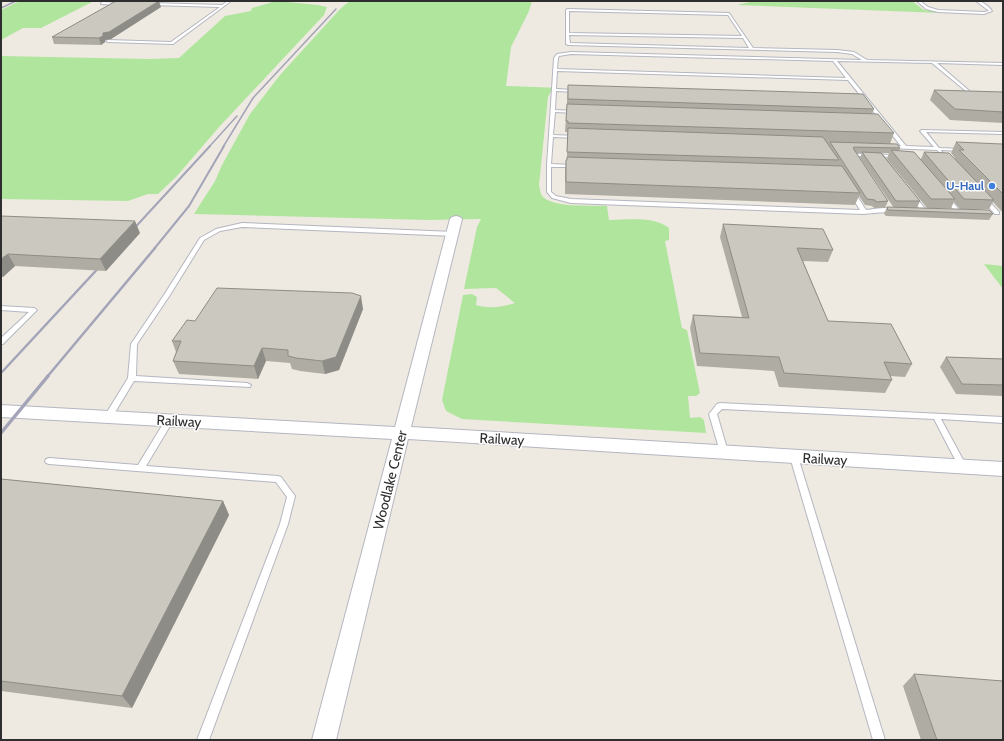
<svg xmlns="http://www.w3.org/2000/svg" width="1004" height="741" viewBox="0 0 1004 741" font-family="Cabin,sans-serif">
<rect width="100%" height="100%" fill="#efeae1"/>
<g fill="#b0e59e">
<path d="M20,1H94L41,28H23L1,40V10Z"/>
<path d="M276,1L318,5L327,7L324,15L220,126L177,176L158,194H148L128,201L1,199V56L150,59L179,58L225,16L251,11L252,8Z"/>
<path d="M350,1H532L529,11L511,47L506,86L562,88L550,93L548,97L539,185C540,190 540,193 543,197C555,208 591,205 607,206L609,220C629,220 653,216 669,228V240L665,241L682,328L687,330L700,393L696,396H688L690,418L700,417L704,420L706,433L462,419L446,411L442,400L463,295L472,294L477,297L476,305C489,309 503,307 515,303L496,288L464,289L477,227L481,219L428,220L194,214L215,181L222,165L250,114L280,75L341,8Z"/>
<path d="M754,1H912L924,10L941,13L737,5Z"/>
<path d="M984,264L1003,266V289Z"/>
</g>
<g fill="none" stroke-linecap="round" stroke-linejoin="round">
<g stroke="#b4b6c1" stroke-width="2">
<g id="service">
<path d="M228,1H231L173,44L108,42L106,41L108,40L171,42L220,7L151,5L150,3L222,5Z"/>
<path d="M917,1H920L928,7L938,10L984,12L989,11L976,1C982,1 989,6 992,11L984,14L938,12L926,9Z"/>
<path d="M102,2L121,3L122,4L121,5L101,4Z"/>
<path d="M567,9L729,13L753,48L837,50L854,52L867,60L1003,63V65L937,63L974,95V97H973L932,63L837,61L906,146L934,147L920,131L922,130L1003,132V134L926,132L939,148L964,149V150L962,151L941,150L942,152L940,153L937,150L888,148V147L890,146H901L848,80L557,71L556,89L576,90L578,91L576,92L556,91L555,110L576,111L578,112L576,113L555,112L553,135L576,136L578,137L576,138L553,137L551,164L574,165L576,166L574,167H551V192L556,196L571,199L860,210L850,194L853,192L855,193L866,210C875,209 889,206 898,210C893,212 871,213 864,214L571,203L552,198L547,192V165L554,58L557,54L571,52L862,60L852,54L837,52L568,45L566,44V10ZM569,11L728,15L742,36L569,33ZM569,35L743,38L749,48L570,43ZM571,54L833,61L846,78L557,69L558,58L559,56Z"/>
<path d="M852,154L897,155L899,156L897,157L857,156L859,160L857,161H855L852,155Z"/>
<path d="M913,195L915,196L926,210V212H922L911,198L910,197Z"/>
<path d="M947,196L949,197L960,211V213H956L945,199L944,198Z"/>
<path d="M985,198L987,199L999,212V214H995L983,201V199Z"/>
<path d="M242,223L454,232L457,234L454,236L242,227L220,231L204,240L170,295L137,344L136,376L247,383L251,385L250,387L134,381L111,419H105L104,417L128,378L131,344L164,295L200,238L216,229Z"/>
<path d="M1,306L34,308L37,310L3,344H1V338L29,312L1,310Z"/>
<path d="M720,403L1003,417V423L941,419L967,467L966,469L963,470L960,469L934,419L722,409L717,414L728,452L727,454L724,455L721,454L720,452L709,414L717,404Z"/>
<path d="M169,418L172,419L173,421L146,466L278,476L281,477L295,496L288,524L209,740H197L280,524L287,497L276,482L49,464L46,463L45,461L46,459L49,458L138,465L166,419Z"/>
<path d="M794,454L797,455L798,457L885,740H873L790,457L791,455Z"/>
</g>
</g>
<g stroke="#b4b6c1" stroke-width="2">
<path id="minor" d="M456,216L460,217L462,219L411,427L1003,462V476L408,439L336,740H312L392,439L1,417V405L395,427L450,219L452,217Z"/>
</g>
<use href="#service" fill="#fff" fill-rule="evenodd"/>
<use href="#minor" fill="#fff" fill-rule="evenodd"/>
<g stroke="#a3a4b8" stroke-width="1.5">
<path d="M1,8L16,1"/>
<path d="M209,147L237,116"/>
<path d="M223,147L253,98L336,9"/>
</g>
<g stroke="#a3a4b8" stroke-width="2">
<path d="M129,234L210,146"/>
<path d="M154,249L189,206L224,146"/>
</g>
<g stroke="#a3a4b8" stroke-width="2.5">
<path d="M2,372L104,262"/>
<path d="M47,377L155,248"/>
</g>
<path stroke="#a3a4b8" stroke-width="3.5" d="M1,433L48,376"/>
</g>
<g fill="#afaca4">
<path d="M161,7L111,39L105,40V42L101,45L54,44L52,37Z"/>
<path d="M568,85L874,109L872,114L894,133L890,144L900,148L899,151L921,159L924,152L955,159V158L951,153L956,142L1003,145V213L993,202L989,209H960L954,202L951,208H929L993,214L989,220L886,216L884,214L887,207L927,208L887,159L889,153H882L920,201L917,208H894L860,158L862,153H855L888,201L885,208H874L872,206L865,205L859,196L855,205L565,194V171L566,160H567V132H565Z"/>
<path d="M934,90L1003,92V123L950,120L930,100Z"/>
<path d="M1,216L140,233L106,271L15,266L3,277H1Z"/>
<path d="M723,224L833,250L828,262L803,261L828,321L912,364L905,377L890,376L892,380L885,393L779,387L774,371L697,366L690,328L693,315L742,317L720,237Z"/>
<path d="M363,309L339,370L325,374L300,371L292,369L290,363L266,361L258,379L179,374L173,361L176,352L172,341L195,321Z"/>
<path d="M946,357L1003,359V396L956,394L940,367Z"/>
<path d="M1,479L223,501L229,515L132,708L1,691Z"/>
<path d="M914,674L1003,740H921L903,686Z"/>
</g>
<g fill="#8e8c86">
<path d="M159,1L161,7L111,39L105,40V42L101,45L99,38L103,33Z"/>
<path d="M135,221L140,233L106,271L100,259Z"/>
<path d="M8,254L15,266L3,277L1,274V259Z"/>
<path d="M361,296L363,309L339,370L325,374L322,361Z"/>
<path d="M262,348L266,361L258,379L254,366Z"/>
<path d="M223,501L229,515L132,708L122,696Z"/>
</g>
<g fill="#cbc8bf" stroke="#8e8c86">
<path d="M116,1H159L109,32L103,33V36L99,38L52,37Z"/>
<path d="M568,85L863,94L874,109L568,99Z"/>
<path d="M934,90L1003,92V112L955,109Z"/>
<path d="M567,104L878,114L894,133L568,123V121H566Z"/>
<path d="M568,128L823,137L839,160L567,152Z"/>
<path d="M830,142L897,144L900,148L854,147L853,148L888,201L876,202L875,200L867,199Z"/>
<path d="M956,142L1002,144L1003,145V194L959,150H964Z"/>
<path d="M891,150L914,152L955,199H931Z"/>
<path d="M862,152L881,153L920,201H896Z"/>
<path d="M924,152L949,153L994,200L964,199Z"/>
<path d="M567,157L842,166L860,193L566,182V160H567Z"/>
<path d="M887,207L989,210L993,214L888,210Z"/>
<path d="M1,216L135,221L100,259L8,254L1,259Z"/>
<path d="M723,224L823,229L833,250L797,248L828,321L891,324L912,364L884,362L892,380L784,373L779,357L700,353L693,315L749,318Z"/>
<path d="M217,288L352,293L361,296L336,357L322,361L296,358L288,356V350L262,348L254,366L173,361L181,341H172L187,320L195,321Z"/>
<path d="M946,357L1003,359V385L962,384Z"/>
<path d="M1,479L223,501L122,696L1,681Z"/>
<path d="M914,674L1003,681V740H937Z"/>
</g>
<circle fill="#3f7fe0" stroke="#fff" stroke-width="1.5" cx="992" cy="186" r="4"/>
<g text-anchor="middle" stroke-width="3" stroke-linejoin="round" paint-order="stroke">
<g font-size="12" font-weight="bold" fill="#366cbe" stroke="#fff" text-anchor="end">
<text x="984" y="190">U-Haul</text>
</g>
<g font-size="14" fill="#2e2e2e" stroke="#fff">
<text transform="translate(179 421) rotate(3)" y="5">Railway</text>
<text transform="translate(502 439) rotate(3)" y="5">Railway</text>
<text transform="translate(825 459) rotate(3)" y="5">Railway</text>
<text transform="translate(390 480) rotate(-76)" y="5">Woodlake Center</text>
</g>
</g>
<rect width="1004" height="741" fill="none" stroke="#2e2e2e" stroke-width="4"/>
</svg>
